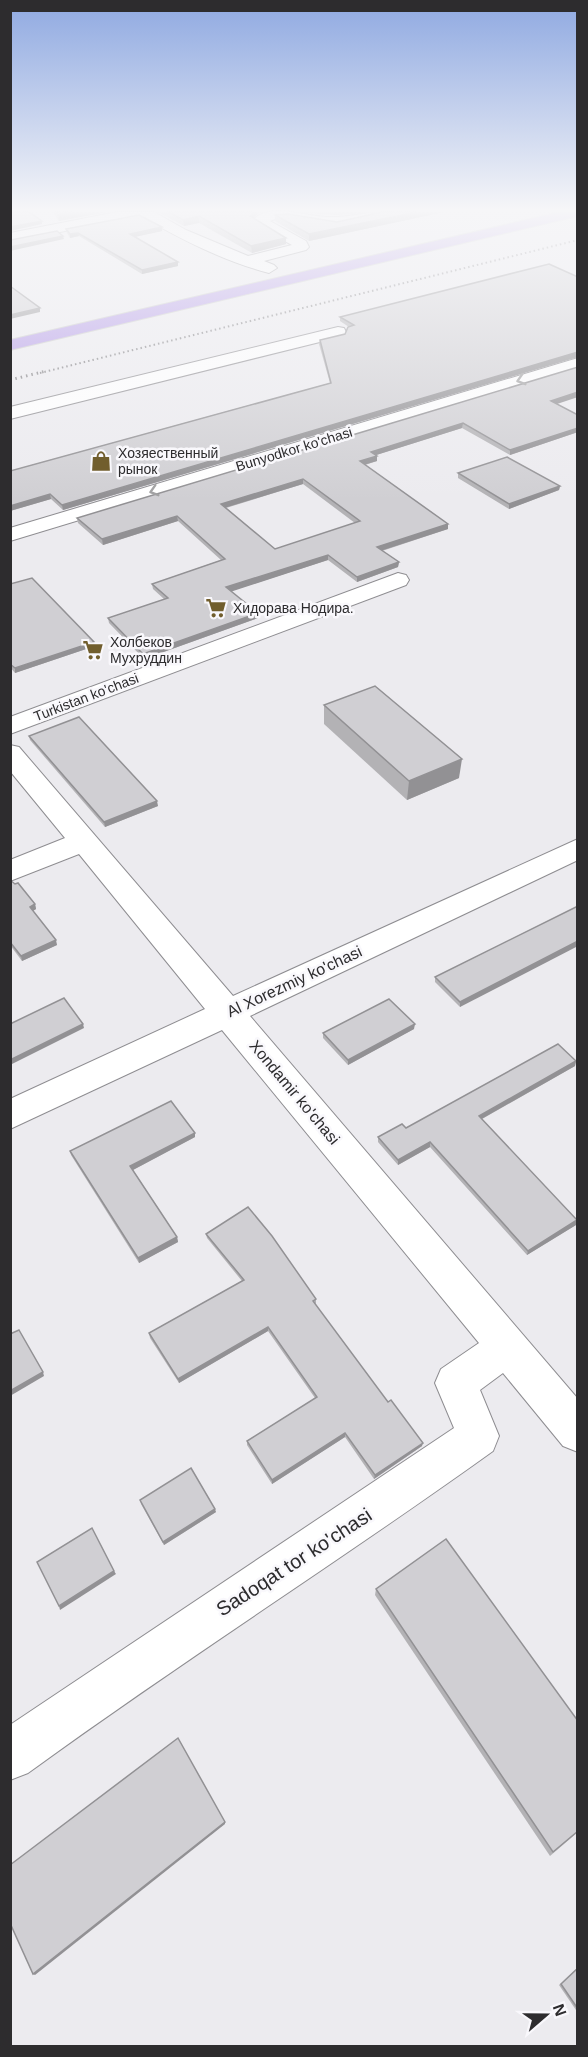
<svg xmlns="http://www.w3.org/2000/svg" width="588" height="2057" viewBox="0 0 588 2057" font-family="Arial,sans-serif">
<rect width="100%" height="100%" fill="#ecebef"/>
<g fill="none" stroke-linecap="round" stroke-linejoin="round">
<g stroke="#8e8d91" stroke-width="2">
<g id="minor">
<path d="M117,212H154L186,230L248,256L292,245L254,224L252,221C270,200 310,219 333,217C352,217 370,211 389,212L382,216C362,220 341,229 321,225C304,223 286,213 270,221L306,241L309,247L306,250L264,261L274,265L277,268L269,273C223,261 181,239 140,216L10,242V233Z"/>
<path d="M338,327L344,328L346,332L344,336L10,419V407Z"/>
<path d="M578,358V369L10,541V528Z"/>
<path d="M398,573L406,575L409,580L406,585L10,734V717Z"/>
<path d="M10,745L19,747L233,996L578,839V860L250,1016L578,1399V1452L563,1446L503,1373L480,1390L499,1436L493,1451C340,1561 180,1662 28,1773L10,1780V1725L454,1428L435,1383L441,1369L479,1343L222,1030L10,1129V1099L205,1009L79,854L10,881V860L65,838L10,771Z"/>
</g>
</g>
<g stroke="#c8c8c9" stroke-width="2">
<path id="trunk" d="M560,212H578V216L10,350V340Z"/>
</g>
<use href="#minor" fill="#fff" fill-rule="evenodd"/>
<use href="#trunk" fill="#b094e7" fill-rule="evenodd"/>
<path stroke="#7d7c7f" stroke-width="2" stroke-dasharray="1.5 3" stroke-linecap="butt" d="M40,373L578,240"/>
<path stroke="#7d7c7f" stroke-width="3" stroke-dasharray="1.5 4" stroke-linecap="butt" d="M10,380L46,371"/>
</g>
<g fill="#b3b2b5" fill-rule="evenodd">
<path d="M53,212H106L59,221Z"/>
<path d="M158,212H262L258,213L254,218L286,238V244L252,253L199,223L184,226Z"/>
<path d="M296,212H373L333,215Z"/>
<path d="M444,212L309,241L275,221V215L337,222Z"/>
<path d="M66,229L162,231L134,237L178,262V266L142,274L79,236L70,238L67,233Z"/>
<path d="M578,277V357L63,510L51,499L10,511V471L330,383L319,344L320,340L345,334L349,327L340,321V317Z"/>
<path d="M578,367L556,404L578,415V432L510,455L462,428L376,455L377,456V461L365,465L448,529L382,551L399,562L398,567L357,582L328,560L231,591L258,618L144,659L109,623L108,618L164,599L153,589L152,584L221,560L178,521L103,545L78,523L77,518ZM303,484L355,523L275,549L226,508Z"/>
<path d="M458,473L560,486L559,490L509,509L458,478Z"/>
<path d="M10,584L94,642L95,646L15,673L10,667Z"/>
<path d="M324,705L459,778L407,800L324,724Z"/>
<path d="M29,736L158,806L105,827L30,740Z"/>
<path d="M10,880L35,904L36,909L33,911L57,945L22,961L10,945Z"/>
<path d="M578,906L460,1007L435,982V977Z"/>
<path d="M414,1029L348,1065L323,1038V1033Z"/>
<path d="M576,1061L575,1066L482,1119L576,1225L527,1255L430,1147L398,1165L378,1142V1137L406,1128Z"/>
<path d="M195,1137L133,1170L177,1237L178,1242L139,1263L71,1155L70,1151Z"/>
<path d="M206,1234L316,1299V1303L315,1304L388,1402L422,1446L374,1479L345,1437L272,1484L247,1445V1441L315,1398L268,1331L179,1383L150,1338L149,1333L242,1281L207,1238Z"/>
<path d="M140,1500L216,1512L164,1545L141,1504Z"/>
<path d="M376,1589L578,1832L550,1856L375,1595Z"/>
<path d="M578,1967V2013L559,1985Z"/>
</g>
<g fill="#929194">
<path d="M73,212H106L59,221L58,215Z"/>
<path d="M254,212H262L258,213L250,222V216Z"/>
<path d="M333,212H373L333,215Z"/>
<path d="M417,212H444L309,241V234Z"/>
<path d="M199,216V223L184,226L183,220Z"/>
<path d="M42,221V224L10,231V227Z"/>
<path d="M162,227V231L130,238V234Z"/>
<path d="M78,233L79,236L70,238V234Z"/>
<path d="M63,236L64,239L10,251V247Z"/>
<path d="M286,238V244L252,253L251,246Z"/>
<path d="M178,262V266L142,274V270Z"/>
<path d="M40,308V312L10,319V315Z"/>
<path d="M578,352V357L63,510L62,505Z"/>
<path d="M578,392V397L551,406V401Z"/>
<path d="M463,423L462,428L370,457L371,452Z"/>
<path d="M578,428V432L510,455V450Z"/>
<path d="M377,456V461L360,466V461Z"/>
<path d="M303,479V484L221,509V504Z"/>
<path d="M560,486L559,490L509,509V504Z"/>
<path d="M50,494L51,499L10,511V506Z"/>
<path d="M177,516L178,521L103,545L102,539Z"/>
<path d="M448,524V529L377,552V547Z"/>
<path d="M328,555V560L227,593L226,587Z"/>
<path d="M399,562L398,567L357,582V577Z"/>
<path d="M258,613V618L144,659L143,654Z"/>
<path d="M94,642L95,646L15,673V668Z"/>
<path d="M462,759L459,778L407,800L409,781Z"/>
<path d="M157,801L158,806L105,827L104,822Z"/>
<path d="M35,904L36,909L31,912L30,907Z"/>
<path d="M56,940L57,945L22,961L21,956Z"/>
<path d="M578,941V946L460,1007V1002Z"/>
<path d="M83,1024L84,1028L10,1065V1060Z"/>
<path d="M415,1024L414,1029L348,1065V1060Z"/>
<path d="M576,1061L575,1066L478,1121L479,1116Z"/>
<path d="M195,1133V1137L131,1171L130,1166Z"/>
<path d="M430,1142V1147L398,1165V1160Z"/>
<path d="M577,1220L576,1225L527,1255L528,1251Z"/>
<path d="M177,1237L178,1242L139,1263L138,1258Z"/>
<path d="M268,1327V1331L179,1383L178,1379Z"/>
<path d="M43,1372L44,1376L10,1396V1391Z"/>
<path d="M345,1433V1437L272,1484V1480Z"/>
<path d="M423,1443L422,1446L374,1479L375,1475Z"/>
<path d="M215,1509L216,1512L164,1545L163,1542Z"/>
<path d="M114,1571L116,1574L60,1610L59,1606Z"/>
<path d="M225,1822V1824L35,1975L33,1974Z"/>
</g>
<g fill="#d0cfd3" stroke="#929194" stroke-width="1.5" fill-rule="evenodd">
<path d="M10,212H29L42,221L10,227Z"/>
<path d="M56,212H73L58,215Z"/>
<path d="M169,212H254L250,216L286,238L251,246L199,216L183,220Z"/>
<path d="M382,212H417L309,234L275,215L288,214L337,222Z"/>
<path d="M139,215L162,227L130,234L178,262L142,270L78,233L70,234L66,229Z"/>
<path d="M57,231L63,236L10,247V240Z"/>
<path d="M549,264L578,277V352L62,505L50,494L10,506V471L331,383L320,340L345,334L348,327L354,325L340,317Z"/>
<path d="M10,286L40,308L10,315Z"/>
<path d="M578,367V392L551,401L578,415V428L510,450L463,423L371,452L377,456L360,461L448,524L377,547L399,562L357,577L328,555L226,587L258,613L143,654L108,618L168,598L152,584L225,559L177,516L102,539L77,518ZM303,479L360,521L275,549L221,504Z"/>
<path d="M507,457L560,486L509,504L458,473Z"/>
<path d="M32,578L94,642L15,668L10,664V584Z"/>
<path d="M375,686L462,759L409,781L324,705Z"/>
<path d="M79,717L157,801L104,822L29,736Z"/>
<path d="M10,880L15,884L18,883L35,904L30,907L56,940L21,956L10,942Z"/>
<path d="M578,906V941L460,1002L435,977Z"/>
<path d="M64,998L83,1024L10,1060V1024Z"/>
<path d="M389,999L415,1024L348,1060L323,1033Z"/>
<path d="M558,1044L576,1061L479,1116L577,1220L528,1251L430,1142L398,1160L378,1137L402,1124L406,1128Z"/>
<path d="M171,1101L195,1133L130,1166L177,1237L138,1258L70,1151Z"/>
<path d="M248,1207L272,1236L316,1299L313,1301L388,1402L391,1400L423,1443L375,1475L345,1433L272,1480L247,1441L317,1397L268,1327L178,1379L149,1333L244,1280L206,1234Z"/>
<path d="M19,1330L43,1372L10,1391V1334Z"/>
<path d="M191,1468L215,1509L163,1542L140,1500Z"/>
<path d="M92,1528L114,1571L59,1606L37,1562Z"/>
<path d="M446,1539L578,1721V1831L553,1852L376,1589Z"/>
<path d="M178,1738L225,1822L33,1974L10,1923V1865Z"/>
<path d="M578,1968V2009L561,1984Z"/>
</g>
<defs><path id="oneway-chevron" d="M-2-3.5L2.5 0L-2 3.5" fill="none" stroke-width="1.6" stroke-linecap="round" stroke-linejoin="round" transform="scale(1.5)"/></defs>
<g stroke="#a0a0a1">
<use href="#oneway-chevron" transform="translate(521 380) rotate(163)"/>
<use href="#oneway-chevron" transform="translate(154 491) rotate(163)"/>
</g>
<linearGradient id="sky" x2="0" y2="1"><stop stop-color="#8fa9e1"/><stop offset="0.42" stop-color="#f6f6f8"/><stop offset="1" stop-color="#f6f6f8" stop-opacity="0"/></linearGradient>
<rect width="588" height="500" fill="url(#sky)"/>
<defs>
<g id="shop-bare" transform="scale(1.62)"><path d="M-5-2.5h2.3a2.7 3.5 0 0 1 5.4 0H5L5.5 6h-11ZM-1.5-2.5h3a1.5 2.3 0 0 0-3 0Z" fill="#715e2d" stroke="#f9f8fc" stroke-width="2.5" paint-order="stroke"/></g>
<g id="supermarket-bare" transform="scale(1.62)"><path d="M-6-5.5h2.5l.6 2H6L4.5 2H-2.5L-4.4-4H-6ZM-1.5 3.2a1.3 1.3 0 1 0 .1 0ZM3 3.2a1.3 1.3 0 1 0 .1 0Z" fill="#715e2d" stroke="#f9f8fc" stroke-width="2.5" paint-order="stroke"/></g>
</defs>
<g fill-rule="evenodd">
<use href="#shop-bare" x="101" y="461"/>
<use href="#supermarket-bare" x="216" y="608"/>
<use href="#supermarket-bare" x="93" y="650"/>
</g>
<g text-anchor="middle" stroke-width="5" stroke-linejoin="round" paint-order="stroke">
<g font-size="14" fill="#2d2c2e" stroke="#f9f8fc">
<text transform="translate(294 449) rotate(-17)" y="5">Bunyodkor ko'chasi</text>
<text transform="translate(86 697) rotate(-21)" y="5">Turkistan ko'chasi</text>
</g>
<g font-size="14" fill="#2d2c2e" stroke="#f9f8fc" text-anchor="start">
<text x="118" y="458">Хозяественный<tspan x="118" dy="16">рынок</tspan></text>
<text x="233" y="613">Хидорава Нодира.</text>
<text x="110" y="647">Холбеков<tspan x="110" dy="16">Мухруддин</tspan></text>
</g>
<g font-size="16" fill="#2d2c2e" stroke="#f9f8fc">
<text transform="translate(294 981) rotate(-25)" y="6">Al Xorezmiy ko'chasi</text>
<text transform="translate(295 1092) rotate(50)" y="6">Xondamir ko'chasi</text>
</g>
<g font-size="20" fill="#2d2c2e" stroke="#f9f8fc">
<text transform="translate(294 1562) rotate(-33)" y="7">Sadoqat tor ko'chasi</text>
</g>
</g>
<rect width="588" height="2057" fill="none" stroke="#2d2c2e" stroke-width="24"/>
<g transform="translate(546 2015) rotate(70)" stroke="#f9f8fc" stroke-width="4.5" paint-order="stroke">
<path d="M0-4.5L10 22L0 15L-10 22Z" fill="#2d2c2e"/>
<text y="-9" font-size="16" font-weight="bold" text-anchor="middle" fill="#2d2c2e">N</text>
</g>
</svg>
